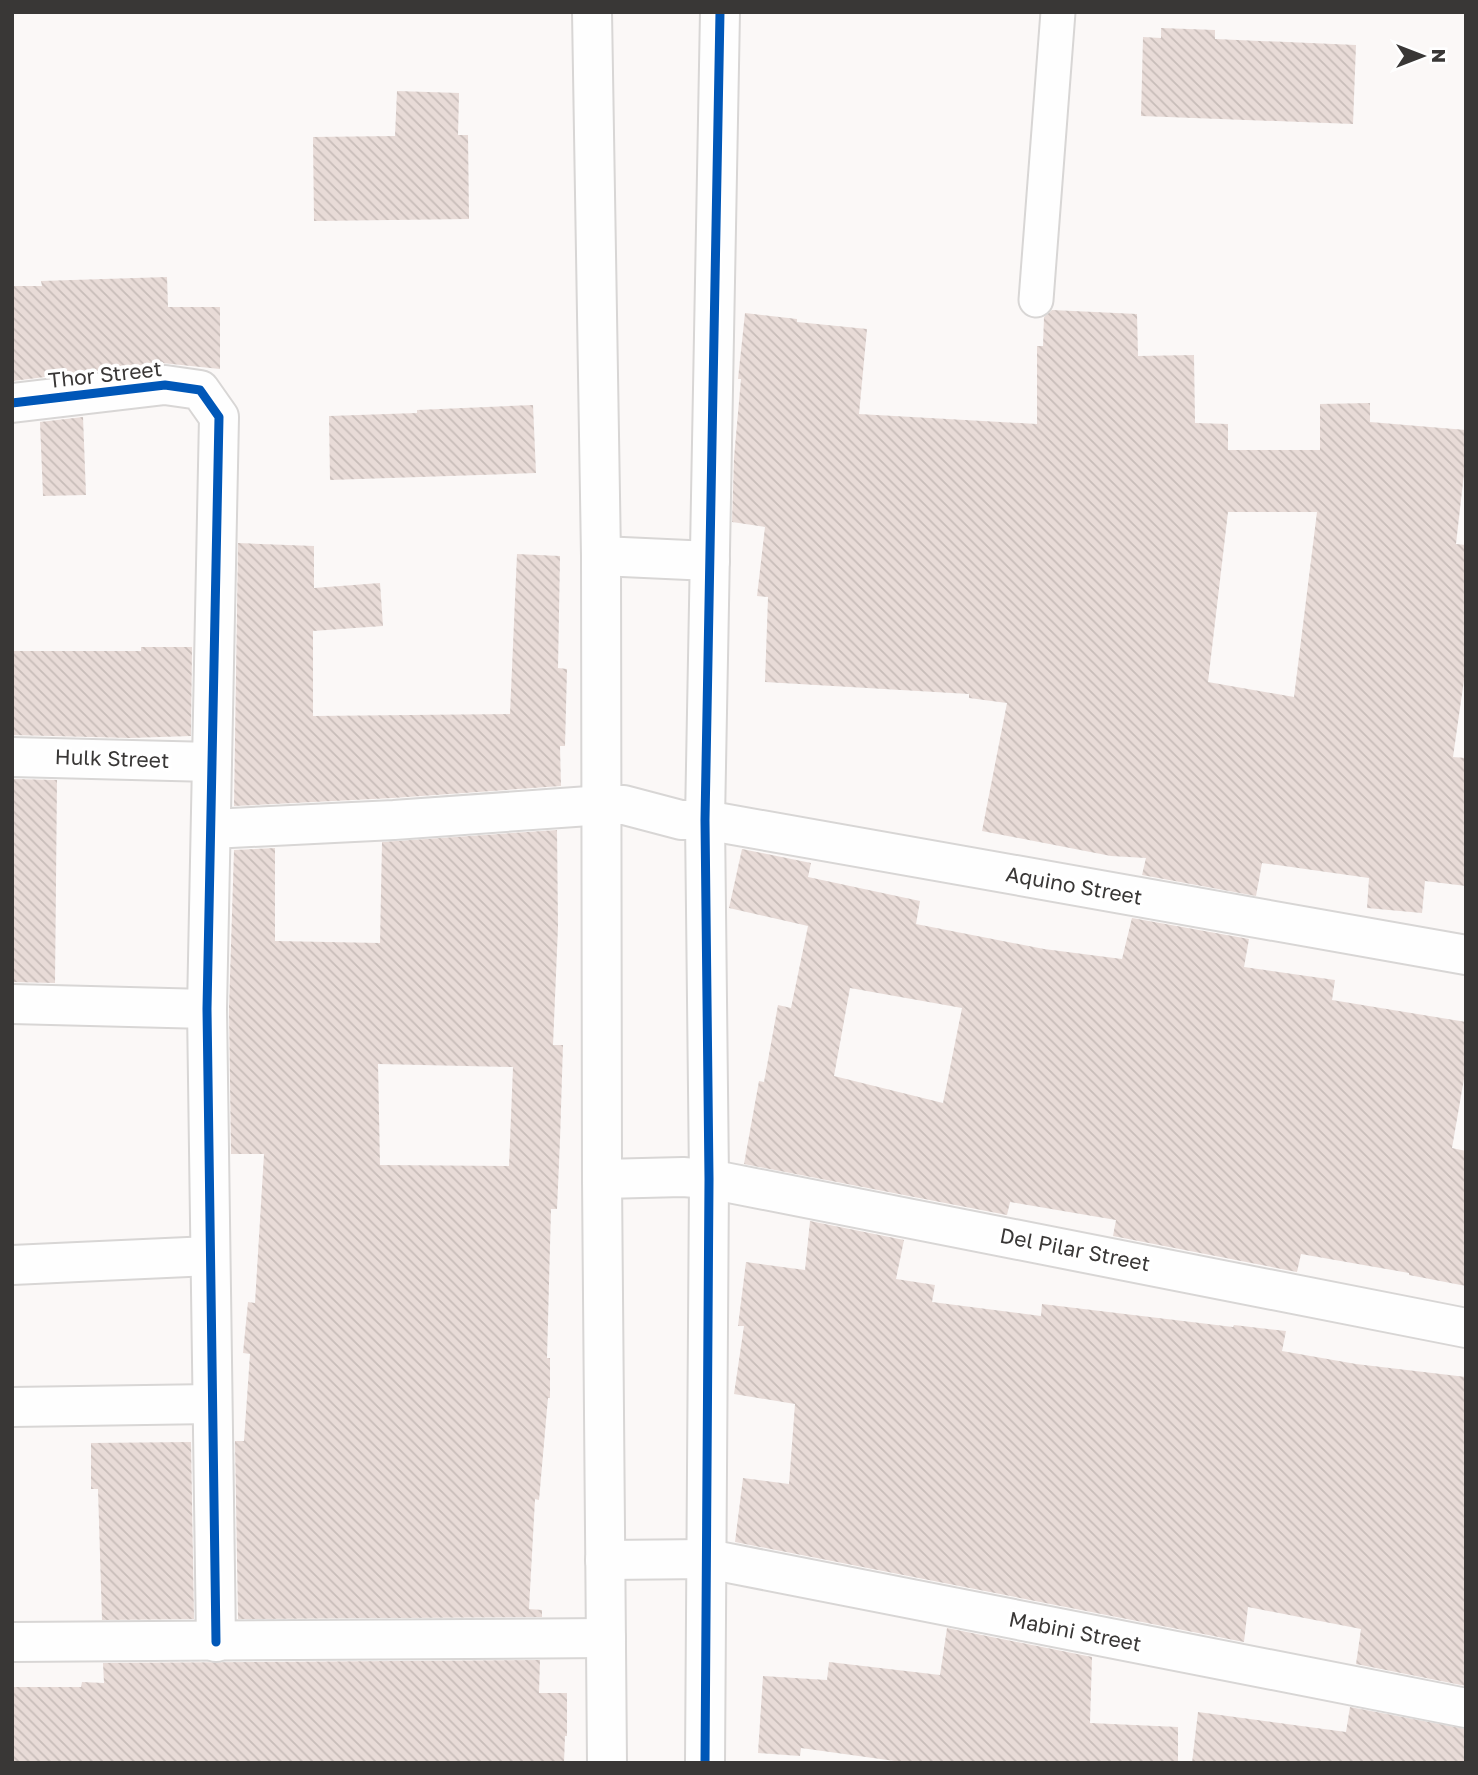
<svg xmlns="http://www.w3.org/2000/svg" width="1478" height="1775" viewBox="0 0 1478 1775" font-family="'Golos Text',sans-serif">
<defs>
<pattern id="building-back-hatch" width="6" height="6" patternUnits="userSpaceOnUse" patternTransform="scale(1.75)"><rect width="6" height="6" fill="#e8dbd7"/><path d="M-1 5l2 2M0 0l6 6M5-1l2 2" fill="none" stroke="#c8bdb9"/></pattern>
</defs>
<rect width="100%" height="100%" fill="#fbf8f7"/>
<g fill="url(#building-back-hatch)" fill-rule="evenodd">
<path d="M1161,28L1215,30V39L1356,45L1353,124L1141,116L1143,37L1161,38Z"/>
<path d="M397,91L459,93L458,135H468L469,219L314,221L313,137L395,136Z"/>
<path d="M167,277L168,307H220V369L162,363L12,381V286H42L41,281Z"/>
<path d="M1052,310L1137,314L1138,356L1194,355L1195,423L1228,424V450H1320V404L1370,403V422L1466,430V456L1456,544L1466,545V666L1453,757L1466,758V886L1425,881L1422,913L1367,908L1369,878L1262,863L1256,896L1142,875L1146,858L1111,856L982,831L1007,703L969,698V694L765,682L768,597L757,596L765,527L732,522L734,458L741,379H738L745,313L797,319V322L867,329L859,414L1037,424V346H1043L1044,317ZM1228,512H1317L1294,697L1208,682Z"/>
<path d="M533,405L536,473L330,480L329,416L417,413V410Z"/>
<path d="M83,417L86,495L43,496L40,422Z"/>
<path d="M238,543L314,546V588L380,583L383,626L313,631V716L510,714L517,554L560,556L558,668L567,669L565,746H560L561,786L393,798L234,806Z"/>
<path d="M141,647H192L191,736L130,738L12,735V651H141Z"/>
<path d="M12,779L57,780L55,983L12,982Z"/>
<path d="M557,830L558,927L553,1045H563L560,1140L557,1209H551L547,1358H550V1398H548L539,1500L535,1499L529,1609L542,1610V1617L238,1619L235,1441H244L250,1354L243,1353L248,1302L255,1303L264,1154H231L229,1009L234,850L275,848V941L380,943L382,842ZM378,1064L513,1067L509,1166L380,1165Z"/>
<path d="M742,849L811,863L808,877L920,901L916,924L1044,949L1122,959L1132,918L1249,939L1244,967L1335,980L1332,1000L1466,1022V1067L1452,1148L1466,1151V1286L1409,1275V1273L1301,1254L1297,1272L1113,1236L1116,1220L1010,1202L1007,1215L744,1164L759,1081L764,1082L778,1005L791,1008L808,926L729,908ZM850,988L962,1008L943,1103L834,1076Z"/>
<path d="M810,1221L904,1240L896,1279L935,1285L932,1302L1041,1316L1042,1304L1233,1327L1234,1325L1286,1331L1282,1351L1356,1364L1466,1377V1686L1356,1664L1361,1629L1248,1607L1244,1642L735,1542L743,1478L789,1484L795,1404L734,1394L744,1326H738L746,1262L805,1270Z"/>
<path d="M191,1442L194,1619L102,1620L98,1489H91V1443Z"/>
<path d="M947,1628L1092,1657L1090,1723L1178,1727V1763H909L801,1748L800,1756L758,1753L763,1676L827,1680L829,1662L940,1675Z"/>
<path d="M540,1660L539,1693H567V1736H565L564,1763H12V1687H81L82,1682L104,1683L103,1663Z"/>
<path d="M1350,1707L1466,1729V1763H1192L1198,1712L1346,1732Z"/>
</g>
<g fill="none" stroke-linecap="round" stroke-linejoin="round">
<g stroke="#d8d6d5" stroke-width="37">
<path id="service" d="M1036,300L1058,12"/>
</g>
<g stroke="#d8d6d5" stroke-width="42">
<g id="minor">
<path d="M592,12L601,556L602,1179L607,1763"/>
<path d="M12,403L165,385L200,390L219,417L207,1009L216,1642"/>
<path d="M601,556L710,561"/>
<path d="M12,757L212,762"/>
<path d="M211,829L394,820L603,805H624L681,820H705L1466,955"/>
<path d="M12,1004L207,1009"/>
<path d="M602,1179L683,1177L709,1179L1466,1328"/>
<path d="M12,1265L210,1256"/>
<path d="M12,1407L212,1404"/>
<path d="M605,1560L708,1559L1466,1708"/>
<path d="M12,1642L606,1638"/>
</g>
</g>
<g stroke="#d8d6d5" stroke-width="42">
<path id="tertiary" d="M705,1763L709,1179L705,820L720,12"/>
</g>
<use href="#service" stroke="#fefefe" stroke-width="33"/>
<use href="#minor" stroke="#fefefe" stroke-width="38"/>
<use href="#tertiary" stroke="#fefefe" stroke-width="38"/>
<g stroke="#fff" stroke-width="13">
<g id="cycleway">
<path d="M12,403L165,385L200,390L219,417L207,1009L216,1642"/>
<path d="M705,1763L709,1179L705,820L720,12"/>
</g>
</g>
<use href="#cycleway" stroke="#0057b8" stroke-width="9"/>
</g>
<g text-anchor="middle" stroke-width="7" stroke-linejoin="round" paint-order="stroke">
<g font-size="21" fill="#393736" stroke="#fff">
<text transform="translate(105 375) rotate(-6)" y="7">Thor Street</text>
<text transform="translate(112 759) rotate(2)" y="7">Hulk Street</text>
<text transform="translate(1074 886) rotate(10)" y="7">Aquino Street</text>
<text transform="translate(1075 1250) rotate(11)" y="7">Del Pilar Street</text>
<text transform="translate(1075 1632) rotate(11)" y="7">Mabini Street</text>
</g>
</g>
<rect width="1478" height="1775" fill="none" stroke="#393736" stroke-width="28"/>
<g transform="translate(1422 56) rotate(90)" stroke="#ffffff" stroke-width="5" paint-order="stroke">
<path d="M0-5L12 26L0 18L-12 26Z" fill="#393736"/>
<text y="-10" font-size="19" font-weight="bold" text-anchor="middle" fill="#393736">N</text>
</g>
</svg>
